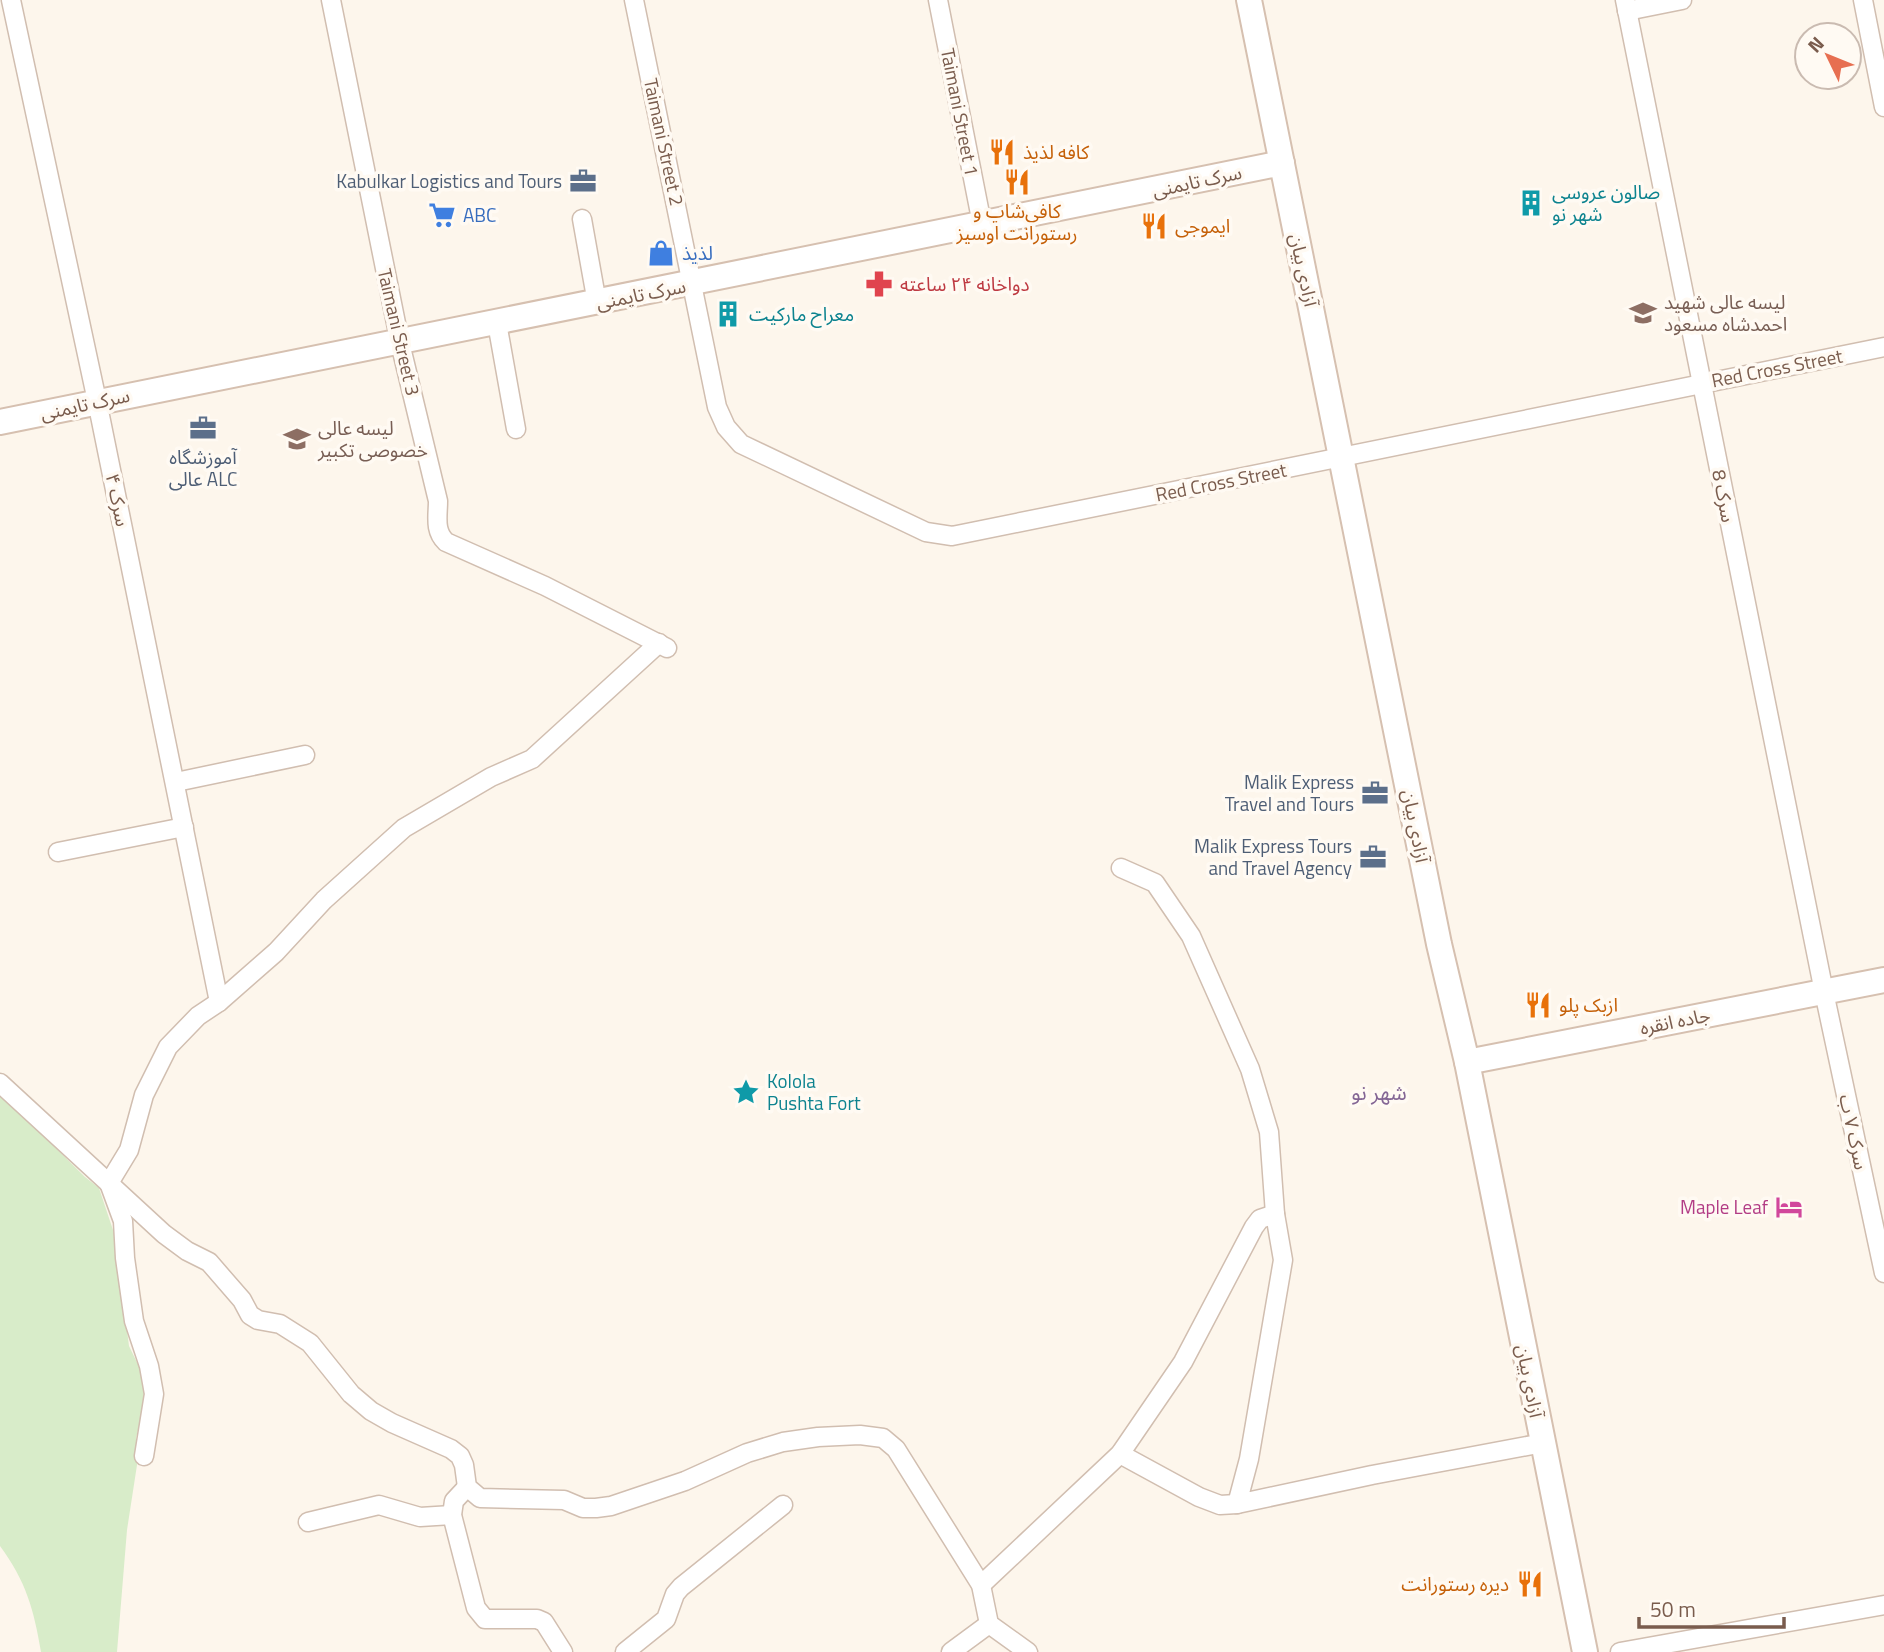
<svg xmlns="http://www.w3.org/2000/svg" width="1884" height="1652" viewBox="0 0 1884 1652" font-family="'Titillium Web','Noto Sans Arabic',sans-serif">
<rect width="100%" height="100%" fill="#fdf6ec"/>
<path fill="#d8ecc9" d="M0,1093L85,1177L99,1188L115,1236L129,1346L145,1379V1401L136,1438L137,1465L127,1530L117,1652H41C34,1610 26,1581 0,1546Z"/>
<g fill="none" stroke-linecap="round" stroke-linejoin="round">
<g stroke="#d1beb0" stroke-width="21">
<g id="street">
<path d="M11,0L97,401L219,1002"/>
<path d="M331,0L400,343L438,501C438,516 434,531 446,542L545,586L667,648"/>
<path d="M634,0L717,407L726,427L741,444L926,532L952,536L1884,347"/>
<path d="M938,0L982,224"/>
<path d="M1625,0L1824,992L1884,1273"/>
<path d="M1863,0L1884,107"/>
<path d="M1627,11L1682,0"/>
<path d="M582,219L597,303"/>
<path d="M497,323L516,429"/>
<path d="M176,782L305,755"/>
<path d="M58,852L184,827"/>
<path d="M1121,868L1155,883L1191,936L1250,1069L1269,1132L1275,1214L1283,1260L1249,1459L1237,1504L1372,1475L1543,1443"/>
<path d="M0,1083L164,1234L187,1251L209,1262L242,1300L250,1315L258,1320L280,1324L310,1343L351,1394L371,1411L392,1423L451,1449L460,1456L464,1465L467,1487L480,1498L564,1500L583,1508H596L611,1506L685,1481L747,1453L783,1442L818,1437L860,1435L883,1438L896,1449L981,1585L989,1624L1028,1652"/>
<path d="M1120,1454L1199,1497L1220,1505L1237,1504"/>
<path d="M144,1456L154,1394L149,1366L134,1321L125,1258L123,1221L109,1183L129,1150L144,1095L168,1047L198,1016L219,1002L276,952L324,900L404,828L491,777L532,759L659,643"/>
<path d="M467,1487L454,1501L452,1515L476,1608L485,1619H537L544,1622L563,1652"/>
<path d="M308,1522L379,1505L420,1517L452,1515"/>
<path d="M981,1585L1120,1454L1183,1362L1254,1227L1260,1219L1275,1214"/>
<path d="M625,1652L666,1619L675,1594L681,1587L783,1505"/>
<path d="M951,1652L989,1624"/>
<path d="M1620,1652L1884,1605"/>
</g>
</g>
<g stroke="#d6c0b0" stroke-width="28">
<g id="secondary">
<path d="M1249,0L1439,944L1467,1062L1585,1652"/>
<path d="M0,422L1282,163"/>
<path d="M1467,1062L1884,980"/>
</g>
</g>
<use href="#street" stroke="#fff" stroke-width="18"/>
<use href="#secondary" stroke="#fff" stroke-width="24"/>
</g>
<defs>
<g id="restaurant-bare" transform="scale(2.1)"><path d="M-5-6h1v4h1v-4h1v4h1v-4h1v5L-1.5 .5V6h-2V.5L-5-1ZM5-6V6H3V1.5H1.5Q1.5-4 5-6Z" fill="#e8710a" stroke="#fffaf3" stroke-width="2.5" paint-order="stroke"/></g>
<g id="office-bare" transform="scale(2.1)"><path d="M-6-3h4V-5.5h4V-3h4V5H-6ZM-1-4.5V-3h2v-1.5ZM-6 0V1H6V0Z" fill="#5c6f8a" stroke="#fffaf3" stroke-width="2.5" paint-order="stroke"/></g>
<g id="building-bare" transform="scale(2.1)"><path d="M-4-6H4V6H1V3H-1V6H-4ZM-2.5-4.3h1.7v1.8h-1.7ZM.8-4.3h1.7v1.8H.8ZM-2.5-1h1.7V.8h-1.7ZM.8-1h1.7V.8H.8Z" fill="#0f9aa8" stroke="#fffaf3" stroke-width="2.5" paint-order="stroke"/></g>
<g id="supermarket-bare" transform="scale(2.1)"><path d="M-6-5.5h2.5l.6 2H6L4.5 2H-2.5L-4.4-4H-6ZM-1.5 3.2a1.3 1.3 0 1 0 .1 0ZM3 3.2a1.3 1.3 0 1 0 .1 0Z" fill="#3f7fe0" stroke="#fffaf3" stroke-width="2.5" paint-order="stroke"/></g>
<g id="shop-bare" transform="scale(2.1)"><path d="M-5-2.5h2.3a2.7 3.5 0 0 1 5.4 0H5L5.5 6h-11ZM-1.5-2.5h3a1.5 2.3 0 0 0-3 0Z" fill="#3f7fe0" stroke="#fffaf3" stroke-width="2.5" paint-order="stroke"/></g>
<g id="pharmacy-bare" transform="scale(2.1)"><path d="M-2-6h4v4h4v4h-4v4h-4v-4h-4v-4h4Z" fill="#e0444e" stroke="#fffaf3" stroke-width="2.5" paint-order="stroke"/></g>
<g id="school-bare" transform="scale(2.1)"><path d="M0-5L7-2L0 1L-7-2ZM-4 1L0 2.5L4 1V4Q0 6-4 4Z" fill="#8d6e63" stroke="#fffaf3" stroke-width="2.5" paint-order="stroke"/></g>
<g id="sight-bare" transform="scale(2.1)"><path d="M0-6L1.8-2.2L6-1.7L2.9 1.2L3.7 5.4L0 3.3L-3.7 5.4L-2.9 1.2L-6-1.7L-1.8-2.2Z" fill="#0f9aa8" stroke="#fffaf3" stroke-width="2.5" paint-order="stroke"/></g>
<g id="hotel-bare" transform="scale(2.1)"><path d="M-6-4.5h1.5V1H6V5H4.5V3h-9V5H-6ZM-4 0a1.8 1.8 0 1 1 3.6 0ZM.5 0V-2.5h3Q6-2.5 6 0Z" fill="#d1479c" stroke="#fffaf3" stroke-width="2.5" paint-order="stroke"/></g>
</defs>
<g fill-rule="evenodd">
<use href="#restaurant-bare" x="1002" y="152"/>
<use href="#office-bare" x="583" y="181"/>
<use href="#restaurant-bare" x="1017" y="182"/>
<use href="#building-bare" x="1531" y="203"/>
<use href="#supermarket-bare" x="442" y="215"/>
<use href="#restaurant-bare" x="1154" y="226"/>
<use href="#shop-bare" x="661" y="253"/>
<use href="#pharmacy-bare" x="879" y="284"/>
<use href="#school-bare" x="1643" y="313"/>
<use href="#building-bare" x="728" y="314"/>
<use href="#office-bare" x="203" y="428"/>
<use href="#school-bare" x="297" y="439"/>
<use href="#office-bare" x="1375" y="793"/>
<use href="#office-bare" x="1373" y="857"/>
<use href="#restaurant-bare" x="1538" y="1005"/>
<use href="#sight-bare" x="746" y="1092"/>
<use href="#hotel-bare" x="1789" y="1207"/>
<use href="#restaurant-bare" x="1530" y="1584"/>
</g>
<g text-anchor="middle" stroke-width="7" stroke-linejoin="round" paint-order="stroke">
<g font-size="19" fill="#7a5c4d" stroke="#fffaf3">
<text transform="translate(960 112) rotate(79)" y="7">Taimani Street 1</text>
<text transform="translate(664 142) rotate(78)" y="7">Taimani Street 2</text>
<text transform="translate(1197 181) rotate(-12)" y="7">سرک تایمنی</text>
<text transform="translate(1304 270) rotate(78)" y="7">آزادی بیان</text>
<text transform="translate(641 294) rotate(-11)" y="7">سرک تایمنی</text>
<text transform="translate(399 332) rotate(77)" y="7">Taimani Street 3</text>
<text transform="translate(1777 368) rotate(-11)" y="7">Red Cross Street</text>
<text transform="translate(85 404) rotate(-12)" y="7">سرک تایمنی</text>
<text transform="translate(1221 482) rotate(-11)" y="7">Red Cross Street</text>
<text transform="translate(1724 496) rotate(79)" y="7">سرک 8</text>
<text transform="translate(118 500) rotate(78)" y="7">سرک ۴</text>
<text transform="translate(1416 826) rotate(79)" y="7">آزادی بیان</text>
<text transform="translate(1675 1021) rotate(-11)" y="7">جاده انقره</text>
<text transform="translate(1854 1132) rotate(78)" y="7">سرک ۷ ب</text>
<text transform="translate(1530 1381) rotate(79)" y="7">آزادی بیان</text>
</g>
<g font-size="19" fill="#c56008" stroke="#fffaf3" text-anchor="start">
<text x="1023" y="159">کافه لذیذ</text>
<text x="1017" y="218" text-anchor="middle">کافی‌شاپ و<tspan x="1017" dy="22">رستورانت اوسیز</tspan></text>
<text x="1175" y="233">ایموجی</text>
<text x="1559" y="1012">ازبک پلو</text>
<text x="1509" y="1591" text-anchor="end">دیره رستورانت</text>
</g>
<g font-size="19" fill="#4e5e75" stroke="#fffaf3" text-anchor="end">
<text x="562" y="188">Kabulkar Logistics and Tours</text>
<text x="203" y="464" text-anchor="middle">آموزشگاه<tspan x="203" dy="22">عالی ALC</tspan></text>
<text x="1354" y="789">Malik Express<tspan x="1354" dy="22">Travel and Tours</tspan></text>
<text x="1352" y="853">Malik Express Tours<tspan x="1352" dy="22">and Travel Agency</tspan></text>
</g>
<g font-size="19" fill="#0d838f" stroke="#fffaf3" text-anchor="start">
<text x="1552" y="199">صالون عروسی<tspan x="1552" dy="22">شهر نو</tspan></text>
<text x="749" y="321">معراح مارکیت</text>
<text x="767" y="1088">Kolola<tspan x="767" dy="22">Pushta Fort</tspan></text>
</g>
<g font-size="19" fill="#366cbe" stroke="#fffaf3" text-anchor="start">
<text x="463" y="222">ABC</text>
<text x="682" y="260">لذیذ</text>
</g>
<g font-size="19" fill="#be3a42" stroke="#fffaf3" text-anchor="start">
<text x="900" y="291">دواخانه ۲۴ ساعته</text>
</g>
<g font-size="19" fill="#785e54" stroke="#fffaf3" text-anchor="start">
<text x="1664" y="309">لیسه عالی شهید<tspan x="1664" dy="22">احمدشاه مسعود</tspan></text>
<text x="318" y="435">لیسه عالی<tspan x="318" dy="22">خصوصی تکبیر</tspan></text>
</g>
<g font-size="19" fill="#b23c85" stroke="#fffaf3" text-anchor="end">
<text x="1768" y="1214">Maple Leaf</text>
</g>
<g font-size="21" fill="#846695" stroke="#fffaf3">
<text x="1379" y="1100">شهر نو</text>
</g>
</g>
<g transform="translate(1828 56) rotate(313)"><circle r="33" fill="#fffaf3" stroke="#cabbb1" stroke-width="2"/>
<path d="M0-5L12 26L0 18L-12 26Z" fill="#e76f51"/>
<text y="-10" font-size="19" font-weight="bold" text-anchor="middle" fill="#7a5c4d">N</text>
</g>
<path d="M1639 1617v10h145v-10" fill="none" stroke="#7a5c4d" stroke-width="3.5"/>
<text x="1650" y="1617" font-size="21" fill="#7a5c4d" stroke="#fffaf3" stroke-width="5" paint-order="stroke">50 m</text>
</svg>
